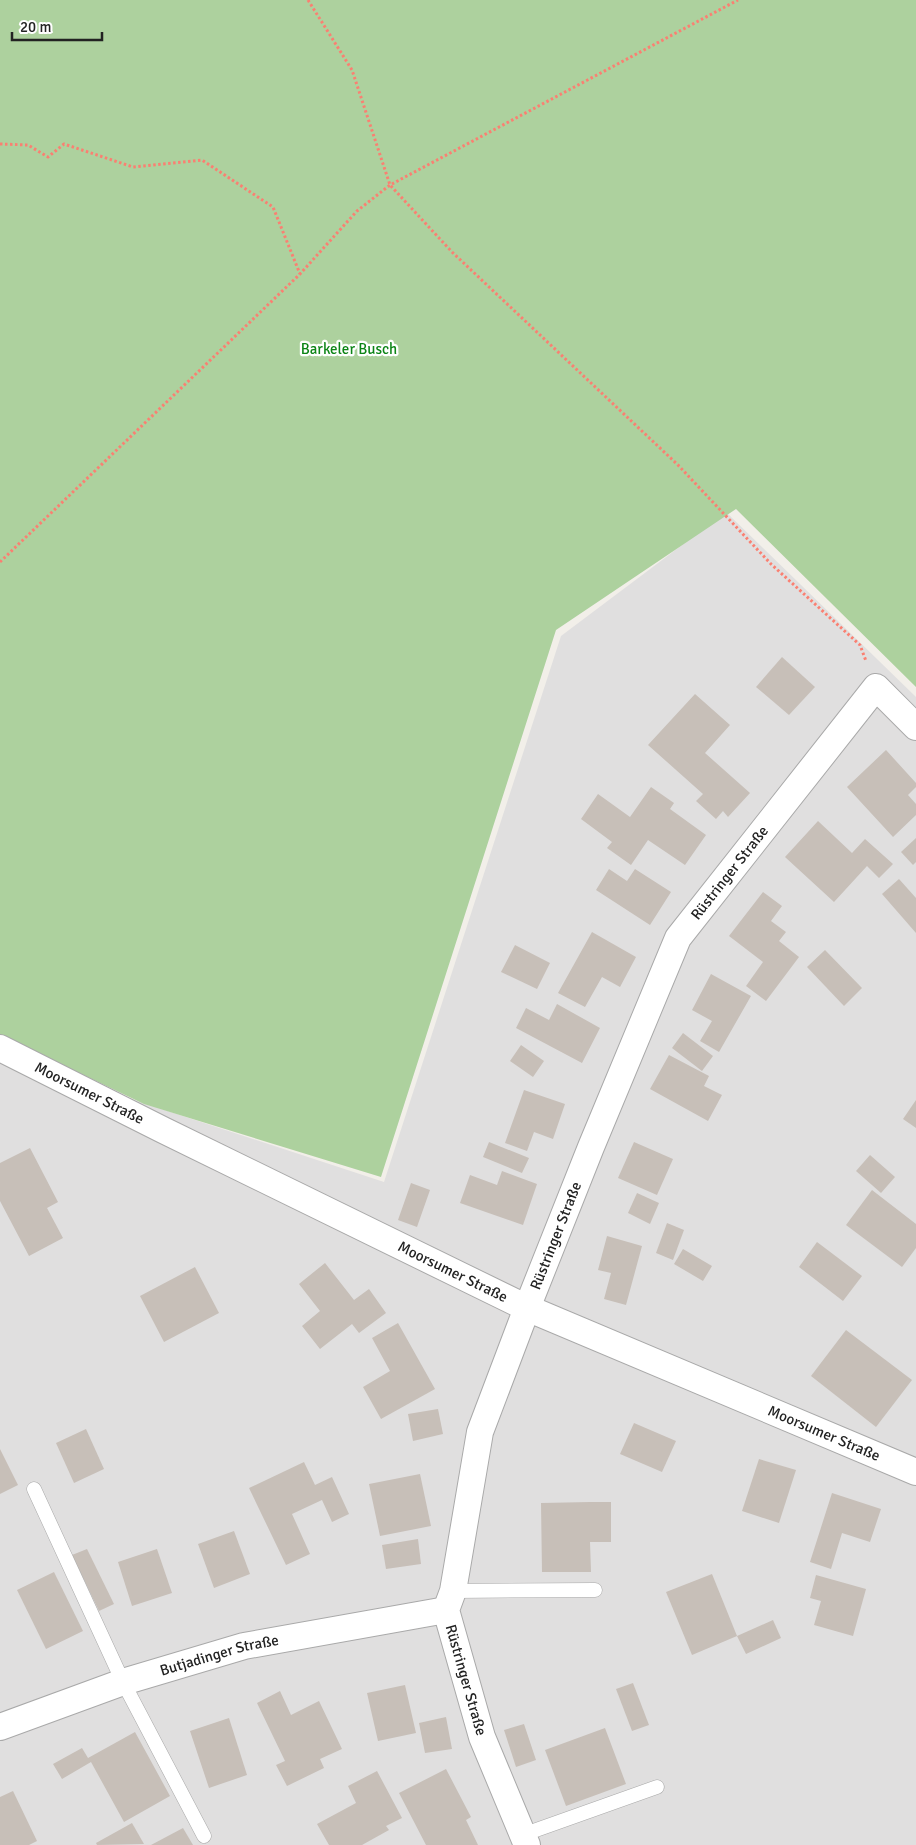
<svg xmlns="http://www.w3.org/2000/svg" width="916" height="1845" viewBox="0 0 916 1845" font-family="Signika,sans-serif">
<rect width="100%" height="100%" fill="#f2efe9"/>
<path fill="#e0dfdf" d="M726,512L916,697V1845H0V1056L384,1182L561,636Z"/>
<path fill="#add19e" d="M0,0H916V687L736,509L556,630L381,1177L144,1104L0,1035Z"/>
<g fill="#c7bfb8">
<path d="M782,657L815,687L789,715L756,687Z"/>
<path d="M695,694L730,725L705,753L750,793L728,817L723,811L716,819L696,801L703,794L648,745Z"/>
<path d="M886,750L916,783V787L908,795L916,804V815L893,837L847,787Z"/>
<path d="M651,787L674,803L670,809L706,835L685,865L648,840L631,865L607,848L612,842L581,819L598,794L630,817Z"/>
<path d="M818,821L852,853L865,839L893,864L879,878L867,866L834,902L785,857Z"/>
<path d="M916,838V862L913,865L901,852Z"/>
<path d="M609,869L627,881L635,869L671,892L650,925L596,890Z"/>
<path d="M899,879L916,898V933L882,894Z"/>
<path d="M763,892L782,906L771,921L786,932L779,941L799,957L766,1001L746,986L763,962L729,936Z"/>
<path d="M592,932L636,957L620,987L602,977L585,1007L558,993Z"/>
<path d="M515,945L550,963L537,989L501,972Z"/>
<path d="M825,950L862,988L844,1006L807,967Z"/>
<path d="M711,974L751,996L719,1052L700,1041L712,1021L692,1010Z"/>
<path d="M557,1004L600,1028L582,1063L516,1028L526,1008L549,1020Z"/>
<path d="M683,1033L713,1056L702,1071L672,1048Z"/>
<path d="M521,1045L544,1061L533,1077L510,1061Z"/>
<path d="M669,1055L709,1076L704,1086L722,1095L708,1121L650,1089Z"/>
<path d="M524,1090L565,1104L553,1139L534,1132L527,1151L505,1143Z"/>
<path d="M916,1100V1128L903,1119Z"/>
<path d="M489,1142L529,1158L522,1173L483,1157Z"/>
<path d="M634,1142L673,1159L657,1195L618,1178Z"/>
<path d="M30,1148L58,1202L47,1208L63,1238L29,1256L0,1201V1163Z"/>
<path d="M870,1155L895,1177L881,1193L856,1171Z"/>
<path d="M502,1171L537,1184L523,1225L460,1203L470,1175L497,1185Z"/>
<path d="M411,1183L430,1190L417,1227L398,1220Z"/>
<path d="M872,1190L916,1224V1248L902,1267L846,1225Z"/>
<path d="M637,1193L659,1203L650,1224L628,1213Z"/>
<path d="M667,1223L684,1230L673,1260L656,1253Z"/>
<path d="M607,1236L642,1246L626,1305L604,1299L611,1273L598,1270Z"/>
<path d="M817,1242L862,1276L843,1301L799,1267Z"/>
<path d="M683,1249L712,1266L703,1281L674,1264Z"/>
<path d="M325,1263L354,1300L369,1289L386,1313L359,1333L352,1324L320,1349L302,1326L320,1311L299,1284Z"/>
<path d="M195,1267L219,1313L164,1342L140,1296Z"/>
<path d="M398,1323L435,1389L381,1419L363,1387L390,1371L372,1338Z"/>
<path d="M846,1330L912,1380L876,1427L811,1376Z"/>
<path d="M438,1409L443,1434L413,1441L408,1414Z"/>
<path d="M634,1423L676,1441L662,1472L620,1454Z"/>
<path d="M86,1429L104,1469L74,1483L56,1443Z"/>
<path d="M0,1449L18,1485L0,1494Z"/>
<path d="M759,1459L796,1470L779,1523L742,1511Z"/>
<path d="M304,1462L315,1485L332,1477L349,1514L332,1522L322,1500L292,1514L310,1554L286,1565L249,1488Z"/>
<path d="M420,1474L431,1526L380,1536L369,1484Z"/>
<path d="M832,1493L881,1509L870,1542L842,1533L831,1569L810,1562Z"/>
<path d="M590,1502H611V1542H590L591,1572H542L541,1503Z"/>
<path d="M234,1531L250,1574L214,1588L198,1544Z"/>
<path d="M418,1539L421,1564L386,1569L382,1545Z"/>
<path d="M87,1549L114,1604L99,1611L72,1555Z"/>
<path d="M157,1549L172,1593L132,1606L118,1562Z"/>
<path d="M54,1572L83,1631L46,1649L17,1590Z"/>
<path d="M712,1574L737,1636L692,1655L666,1592Z"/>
<path d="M816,1575L866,1589L853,1636L814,1625L821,1601L810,1598Z"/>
<path d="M773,1620L781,1638L746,1654L737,1636Z"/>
<path d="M633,1683L649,1725L632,1731L616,1689Z"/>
<path d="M405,1685L416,1733L378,1741L367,1693Z"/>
<path d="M280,1691L291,1715L319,1701L342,1749L320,1759L324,1768L287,1786L276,1765L285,1761L257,1703Z"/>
<path d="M446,1717L452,1749L425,1753L419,1723Z"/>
<path d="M229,1718L247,1775L209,1788L190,1731Z"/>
<path d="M524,1724L536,1760L516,1767L504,1730Z"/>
<path d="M605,1728L626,1784L566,1806L545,1750Z"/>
<path d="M135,1732L170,1796L124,1822L91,1762L62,1779L53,1764L82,1748L88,1758Z"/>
<path d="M446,1769L471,1817L466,1820L478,1845H426L399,1793Z"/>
<path d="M377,1771L402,1818L386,1826L389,1830L362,1845H329L317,1824L356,1803L348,1786Z"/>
<path d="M13,1791L37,1841L29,1845H0V1797Z"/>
<path d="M132,1823L144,1844L97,1845L96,1843Z"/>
<path d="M183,1828L193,1845H151Z"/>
</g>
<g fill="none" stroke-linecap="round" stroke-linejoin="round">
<g stroke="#a9a9a9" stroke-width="15">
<g id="service">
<path d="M34,1489L123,1682L204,1836"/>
<path d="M453,1591L595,1590"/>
<path d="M522,1835L657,1787"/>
</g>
</g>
<g stroke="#a9a9a9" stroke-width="28">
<g id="minor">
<path id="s1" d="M0,1048L163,1130L527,1308L916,1472"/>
<path id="s2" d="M0,1727L123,1682L244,1646L446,1610"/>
<path id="s3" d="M527,1845L482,1737L446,1610L453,1591L480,1432L527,1308L591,1147L678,938L876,687L916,727"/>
</g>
</g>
<g stroke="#fa8072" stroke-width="3" stroke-dasharray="2.5 2.5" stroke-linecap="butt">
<path d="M308,0L352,70L390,185L452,252L678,465L771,564L860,645L866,661"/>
<path d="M0,144L28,145L48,157L64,144L133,167L202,160L273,207L300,274"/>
<path d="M0,562L300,274L357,211L390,185L738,0"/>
</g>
<use href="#service" stroke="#fff" stroke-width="14"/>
<use href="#minor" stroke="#fff" stroke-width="26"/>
</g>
<g text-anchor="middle" stroke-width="4.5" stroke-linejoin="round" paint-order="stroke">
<g font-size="15" fill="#0c8416" stroke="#fff">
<text x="349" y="354">Barkeler Busch</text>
</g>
<g font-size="15" fill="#222" stroke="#fff">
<text dy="5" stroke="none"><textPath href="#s3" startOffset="1046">Rüstringer Straße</textPath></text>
<text dy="5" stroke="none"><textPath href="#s1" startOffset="100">Moorsumer Straße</textPath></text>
<text dy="5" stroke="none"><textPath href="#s3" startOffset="641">Rüstringer Straße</textPath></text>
<text dy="5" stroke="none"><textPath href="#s1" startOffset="505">Moorsumer Straße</textPath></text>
<text dy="5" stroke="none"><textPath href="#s1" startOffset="910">Moorsumer Straße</textPath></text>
<text dy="5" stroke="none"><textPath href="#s2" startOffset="231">Butjadinger Straße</textPath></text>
<text transform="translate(466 1680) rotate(74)" y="5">Rüstringer Straße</text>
</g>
</g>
<path d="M12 32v8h90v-8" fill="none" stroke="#222222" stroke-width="2.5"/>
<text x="20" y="32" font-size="15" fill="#222222" stroke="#ffffff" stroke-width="4" paint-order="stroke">20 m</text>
</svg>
